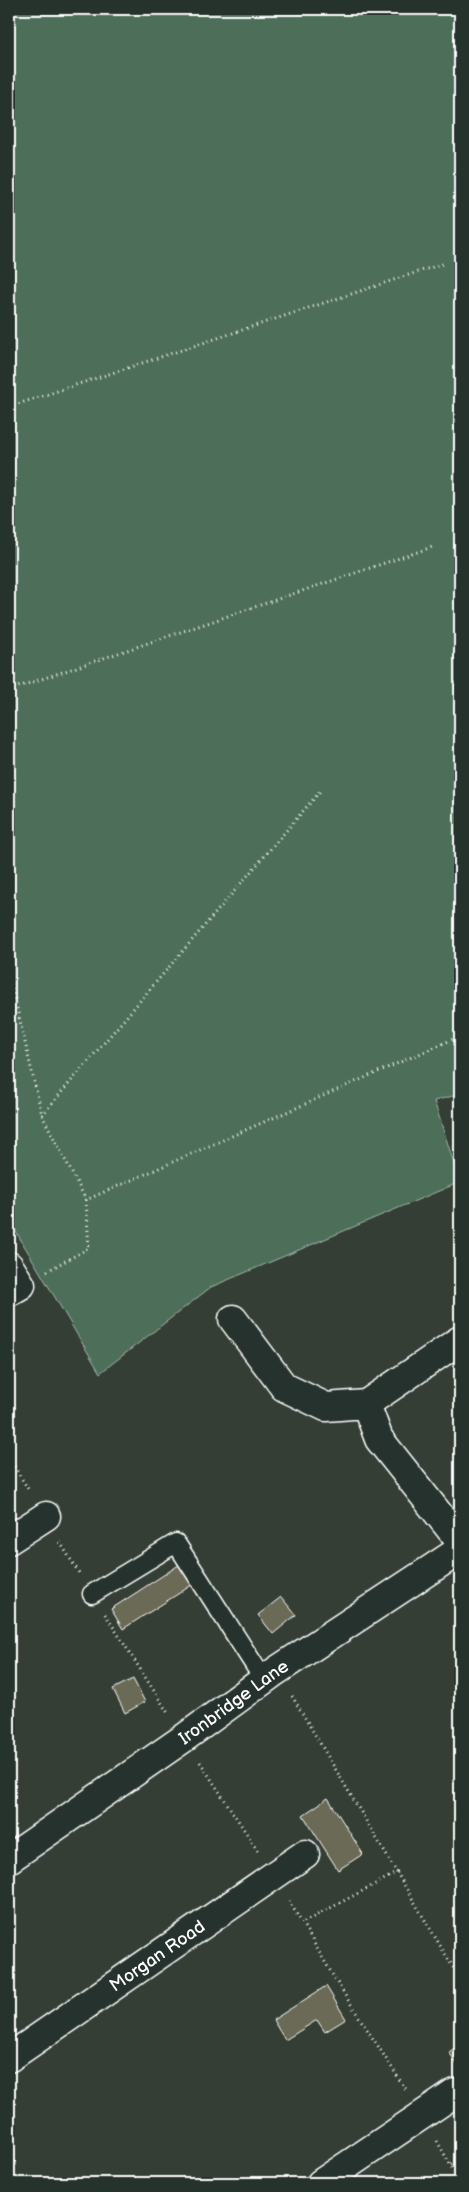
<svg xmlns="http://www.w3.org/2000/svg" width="469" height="2192" viewBox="0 0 469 2192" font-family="'Balsamiq Sans',sans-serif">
<rect width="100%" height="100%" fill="#343e35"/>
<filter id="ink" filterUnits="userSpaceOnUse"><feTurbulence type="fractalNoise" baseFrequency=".02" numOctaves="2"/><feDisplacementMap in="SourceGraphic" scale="10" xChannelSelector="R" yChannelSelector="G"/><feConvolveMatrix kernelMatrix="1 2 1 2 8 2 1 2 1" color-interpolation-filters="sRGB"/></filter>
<g filter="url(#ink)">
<path fill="#4e6e59" stroke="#a6b6ac" d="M9,9H460V1094L434,1101L460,1182L211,1287L100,1373L9,1220Z"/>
<g fill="#6b6a56" stroke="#fff">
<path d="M182,1563L195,1583L123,1629L111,1609Z"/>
<path d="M281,1597L296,1615L273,1634L258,1615Z"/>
<path d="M133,1679L145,1702L125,1713L113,1689Z"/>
<path d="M328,1798L363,1854L338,1870L303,1815Z"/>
<path d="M326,1986L346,2019L325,2032L317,2020L285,2040L273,2020Z"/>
<path d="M460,2044V2069L449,2052Z"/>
</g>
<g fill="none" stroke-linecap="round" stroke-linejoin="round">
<g stroke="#fff" stroke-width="21">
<path id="service" d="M92,1594L176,1543L264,1680"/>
</g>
<g stroke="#fff" stroke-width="31">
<g id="minor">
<path d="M9,1266L21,1285L9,1292"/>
<path d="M233,1319L284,1387L326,1407L366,1404L379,1439L460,1541"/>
<path d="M366,1404L460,1340"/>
<path d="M9,1540L46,1516"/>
<path id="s1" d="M9,1859L184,1738L276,1671L460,1550"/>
<path id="s2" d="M9,2058L305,1854"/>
<path d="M321,2183L455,2093"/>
</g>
</g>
<g stroke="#fff" stroke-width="3" stroke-dasharray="1 4" stroke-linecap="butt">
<path d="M9,407L442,264"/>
<path d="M9,690L435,546"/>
<path d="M9,974L42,1115L86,1200"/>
<path d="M42,1115L322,789"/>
<path d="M47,1271L89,1248L86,1200L460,1036"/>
<path d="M9,1458L30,1492"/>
<path d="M60,1542L79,1573"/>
<path d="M105,1614L168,1713"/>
<path d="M292,1696L460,1979"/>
<path d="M200,1762L258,1851"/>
<path d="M289,1901L341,1989L407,2091"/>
<path d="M304,1922L398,1872"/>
<path d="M437,2141L460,2182"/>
<path d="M451,2165L460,2159"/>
</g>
<use href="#service" stroke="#26332d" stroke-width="18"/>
<use href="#minor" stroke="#26332d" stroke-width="28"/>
</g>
</g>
<g text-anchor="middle" stroke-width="4.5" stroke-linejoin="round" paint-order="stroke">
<g font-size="18" fill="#fff" stroke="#26332d">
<text dy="6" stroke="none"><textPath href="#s1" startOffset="274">Ironbridge Lane</textPath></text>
<text dy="6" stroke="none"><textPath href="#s2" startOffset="180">Morgan Road</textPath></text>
</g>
</g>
<rect width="469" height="2192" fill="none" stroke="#26332d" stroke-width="30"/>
<rect x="15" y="15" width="439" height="2162" fill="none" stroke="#fff" stroke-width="2" filter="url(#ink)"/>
</svg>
